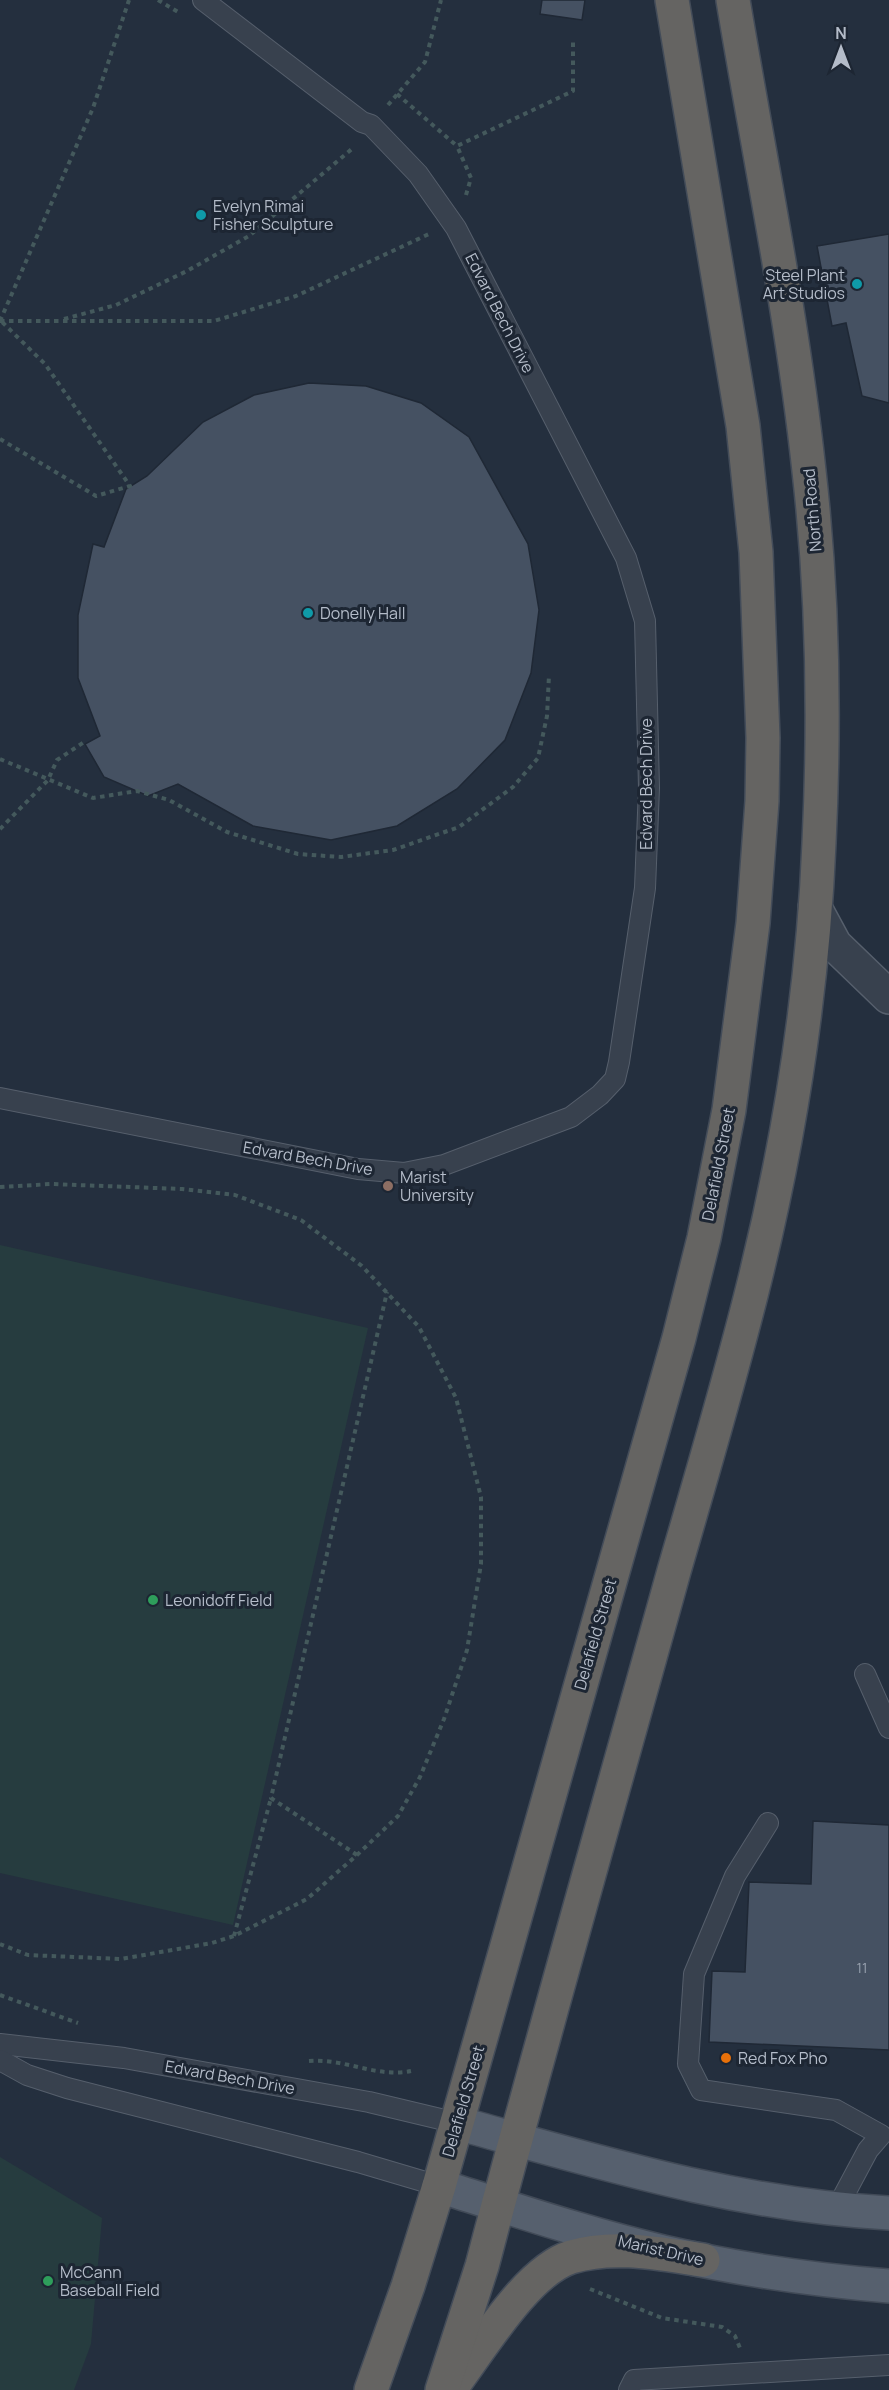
<svg xmlns="http://www.w3.org/2000/svg" width="889" height="2390" viewBox="0 0 889 2390" font-family="Manrope,sans-serif">
<rect width="100%" height="100%" fill="#242f3e"/>
<g fill="#263c3f">
<path d="M0,1245L368,1328L233,1925L0,1873Z"/>
<path d="M0,2157L102,2218L91,2344L74,2390H0Z"/>
</g>
<g fill="#455162" stroke="#1f2835" stroke-width="1.5">
<path d="M542,0H585L582,20L540,14Z"/>
<path d="M889,234V403L862,396L846,323L832,326L817,246Z"/>
<path d="M309,383L366,386L421,403L469,437L528,544L539,610L531,673L505,740L457,789L397,826L331,840L253,826L178,784L148,796L104,777L85,744L100,736L78,678V615L93,544L104,547L126,489L147,476L203,422L254,395Z"/>
<path d="M813,1821L889,1825V2050L709,2042L712,1971L745,1972L749,1882L811,1884Z"/>
</g>
<g fill="none" stroke-linecap="round" stroke-linejoin="round">
<g stroke="#565f6c" stroke-width="22">
<g id="service">
<path d="M0,1098L358,1169L404,1173L444,1165L571,1117L600,1095L615,1079L619,1062L645,888L649,788L645,621L626,558L456,228L418,174L371,125L362,122L203,0"/>
<path d="M865,1674L889,1728"/>
<path d="M768,1823L735,1876L694,1974L688,2064L701,2090L836,2110L881,2135L868,2150L836,2210"/>
<path d="M0,2044L124,2058L369,2102L457,2123"/>
<path d="M0,2060L27,2075L67,2088L358,2162L439,2186"/>
<path d="M629,2390L634,2380L889,2365"/>
</g>
</g>
<g stroke="#565f6c" stroke-width="36">
<path id="tertiary" d="M815,908L835,945L889,997"/>
</g>
<g stroke="#414a57" stroke-width="36">
<g id="primary">
<path d="M457,2123C599,2162 741,2206 889,2213"/>
<path d="M439,2186C513,2209 587,2234 663,2252C737,2269 813,2280 889,2286"/>
</g>
</g>
<g stroke="#434c59" stroke-width="36">
<g id="trunk">
<path d="M454,2384C482,2347 527,2271 571,2257C614,2244 661,2254 703,2260"/>
<path d="M371,2390L408,2286L439,2186L679,1338L704,1238L729,1110L753,923L762,801L763,738L756,552L743,426L672,0"/>
<path d="M442,2390L482,2266C543,2033 610,1802 674,1571C702,1474 731,1377 755,1279C790,1137 813,989 819,843C825,718 823,594 809,471C792,313 759,156 733,0"/>
</g>
</g>
<g stroke="#44595c" stroke-width="4" stroke-dasharray="4.5 4.5" stroke-linecap="butt">
<path d="M158,0L178,12"/>
<path d="M397,94L457,146"/>
<path d="M388,105L425,62L441,0"/>
<path d="M466,195L471,178L457,146L573,91V42"/>
<path d="M64,319L116,305L187,271L249,236L353,148"/>
<path d="M0,321H214L296,296L429,234"/>
<path d="M0,321L93,108L129,0"/>
<path d="M0,439L96,496L130,486L45,364L1,321"/>
<path d="M0,759L93,798L137,791L169,800L227,832L298,854L341,857L393,850L459,827L513,787L538,758L547,716L549,675"/>
<path d="M0,829L48,780L57,760L84,742"/>
<path d="M0,1187L51,1184L182,1189L235,1195L301,1220L362,1266L419,1327L456,1398L481,1497V1564L467,1650L444,1719L420,1777L398,1816L357,1855L307,1899L234,1936L212,1943L121,1959L28,1955L0,1944"/>
<path d="M357,1855L271,1798L387,1292"/>
<path d="M234,1936L271,1798"/>
<path d="M0,1995L78,2023"/>
<path d="M309,2061C344,2058 376,2078 411,2071"/>
<path d="M590,2289L662,2318L722,2327L735,2336L740,2348"/>
</g>
<use href="#service" stroke="#38414e" stroke-width="20"/>
<use href="#tertiary" stroke="#38414e" stroke-width="33"/>
<use href="#primary" stroke="#56606e" stroke-width="33"/>
<use href="#trunk" stroke="#656462" stroke-width="33"/>
</g>
<g fill="#0f9aa8" stroke="#1d2633" stroke-width="2">
<circle cx="201" cy="215" r="6"/>
<circle cx="857" cy="284" r="6"/>
<circle cx="308" cy="613" r="6"/>
</g>
<circle fill="#8d6e63" stroke="#1d2633" stroke-width="2" cx="388" cy="1186" r="6"/>
<g fill="#2e9e5b" stroke="#1d2633" stroke-width="2">
<circle cx="153" cy="1600" r="6"/>
<circle cx="48" cy="2281" r="6"/>
</g>
<circle fill="#e8710a" stroke="#1d2633" stroke-width="2" cx="726" cy="2058" r="6"/>
<g text-anchor="middle" stroke-width="6" stroke-linejoin="round" paint-order="stroke">
<g font-size="14" fill="#98a1af">
<text x="862" y="1973">11</text>
</g>
<g font-size="16" fill="#b4bcc9" stroke="#1d2633" text-anchor="start">
<text x="213" y="212">Evelyn Rimai<tspan x="213" dy="18">Fisher Sculpture</tspan></text>
<text x="845" y="281" text-anchor="end">Steel Plant<tspan x="845" dy="18">Art Studios</tspan></text>
<text x="320" y="619">Donelly Hall</text>
<text x="400" y="1183">Marist<tspan x="400" dy="18">University</tspan></text>
<text x="165" y="1606">Leonidoff Field</text>
<text x="738" y="2064">Red Fox Pho</text>
<text x="60" y="2278">McCann<tspan x="60" dy="18">Baseball Field</tspan></text>
</g>
<g font-size="16" fill="#b4bcc9" stroke="#1d2633">
<text transform="translate(500 313) rotate(63)" y="6">Edvard Bech Drive</text>
<text transform="translate(812 510) rotate(-95)" y="6">North Road</text>
<text transform="translate(646 784) rotate(-90)" y="6">Edvard Bech Drive</text>
<text transform="translate(308 1158) rotate(10)" y="6">Edvard Bech Drive</text>
<text transform="translate(718 1164) rotate(-79)" y="6">Delafield Street</text>
<text transform="translate(595 1634) rotate(-74)" y="6">Delafield Street</text>
<text transform="translate(230 2077) rotate(10)" y="6">Edvard Bech Drive</text>
<text transform="translate(463 2101) rotate(-74)" y="6">Delafield Street</text>
<text transform="translate(661 2250) rotate(13)" y="6">Marist Drive</text>
</g>
</g>
<g transform="translate(841 48)" stroke="#1d2633" stroke-width="4.5" paint-order="stroke">
<path d="M0-4.5L10 22L0 15L-10 22Z" fill="#b4bcc9"/>
<text y="-9" font-size="16" font-weight="bold" text-anchor="middle" fill="#b4bcc9">N</text>
</g>
</svg>
